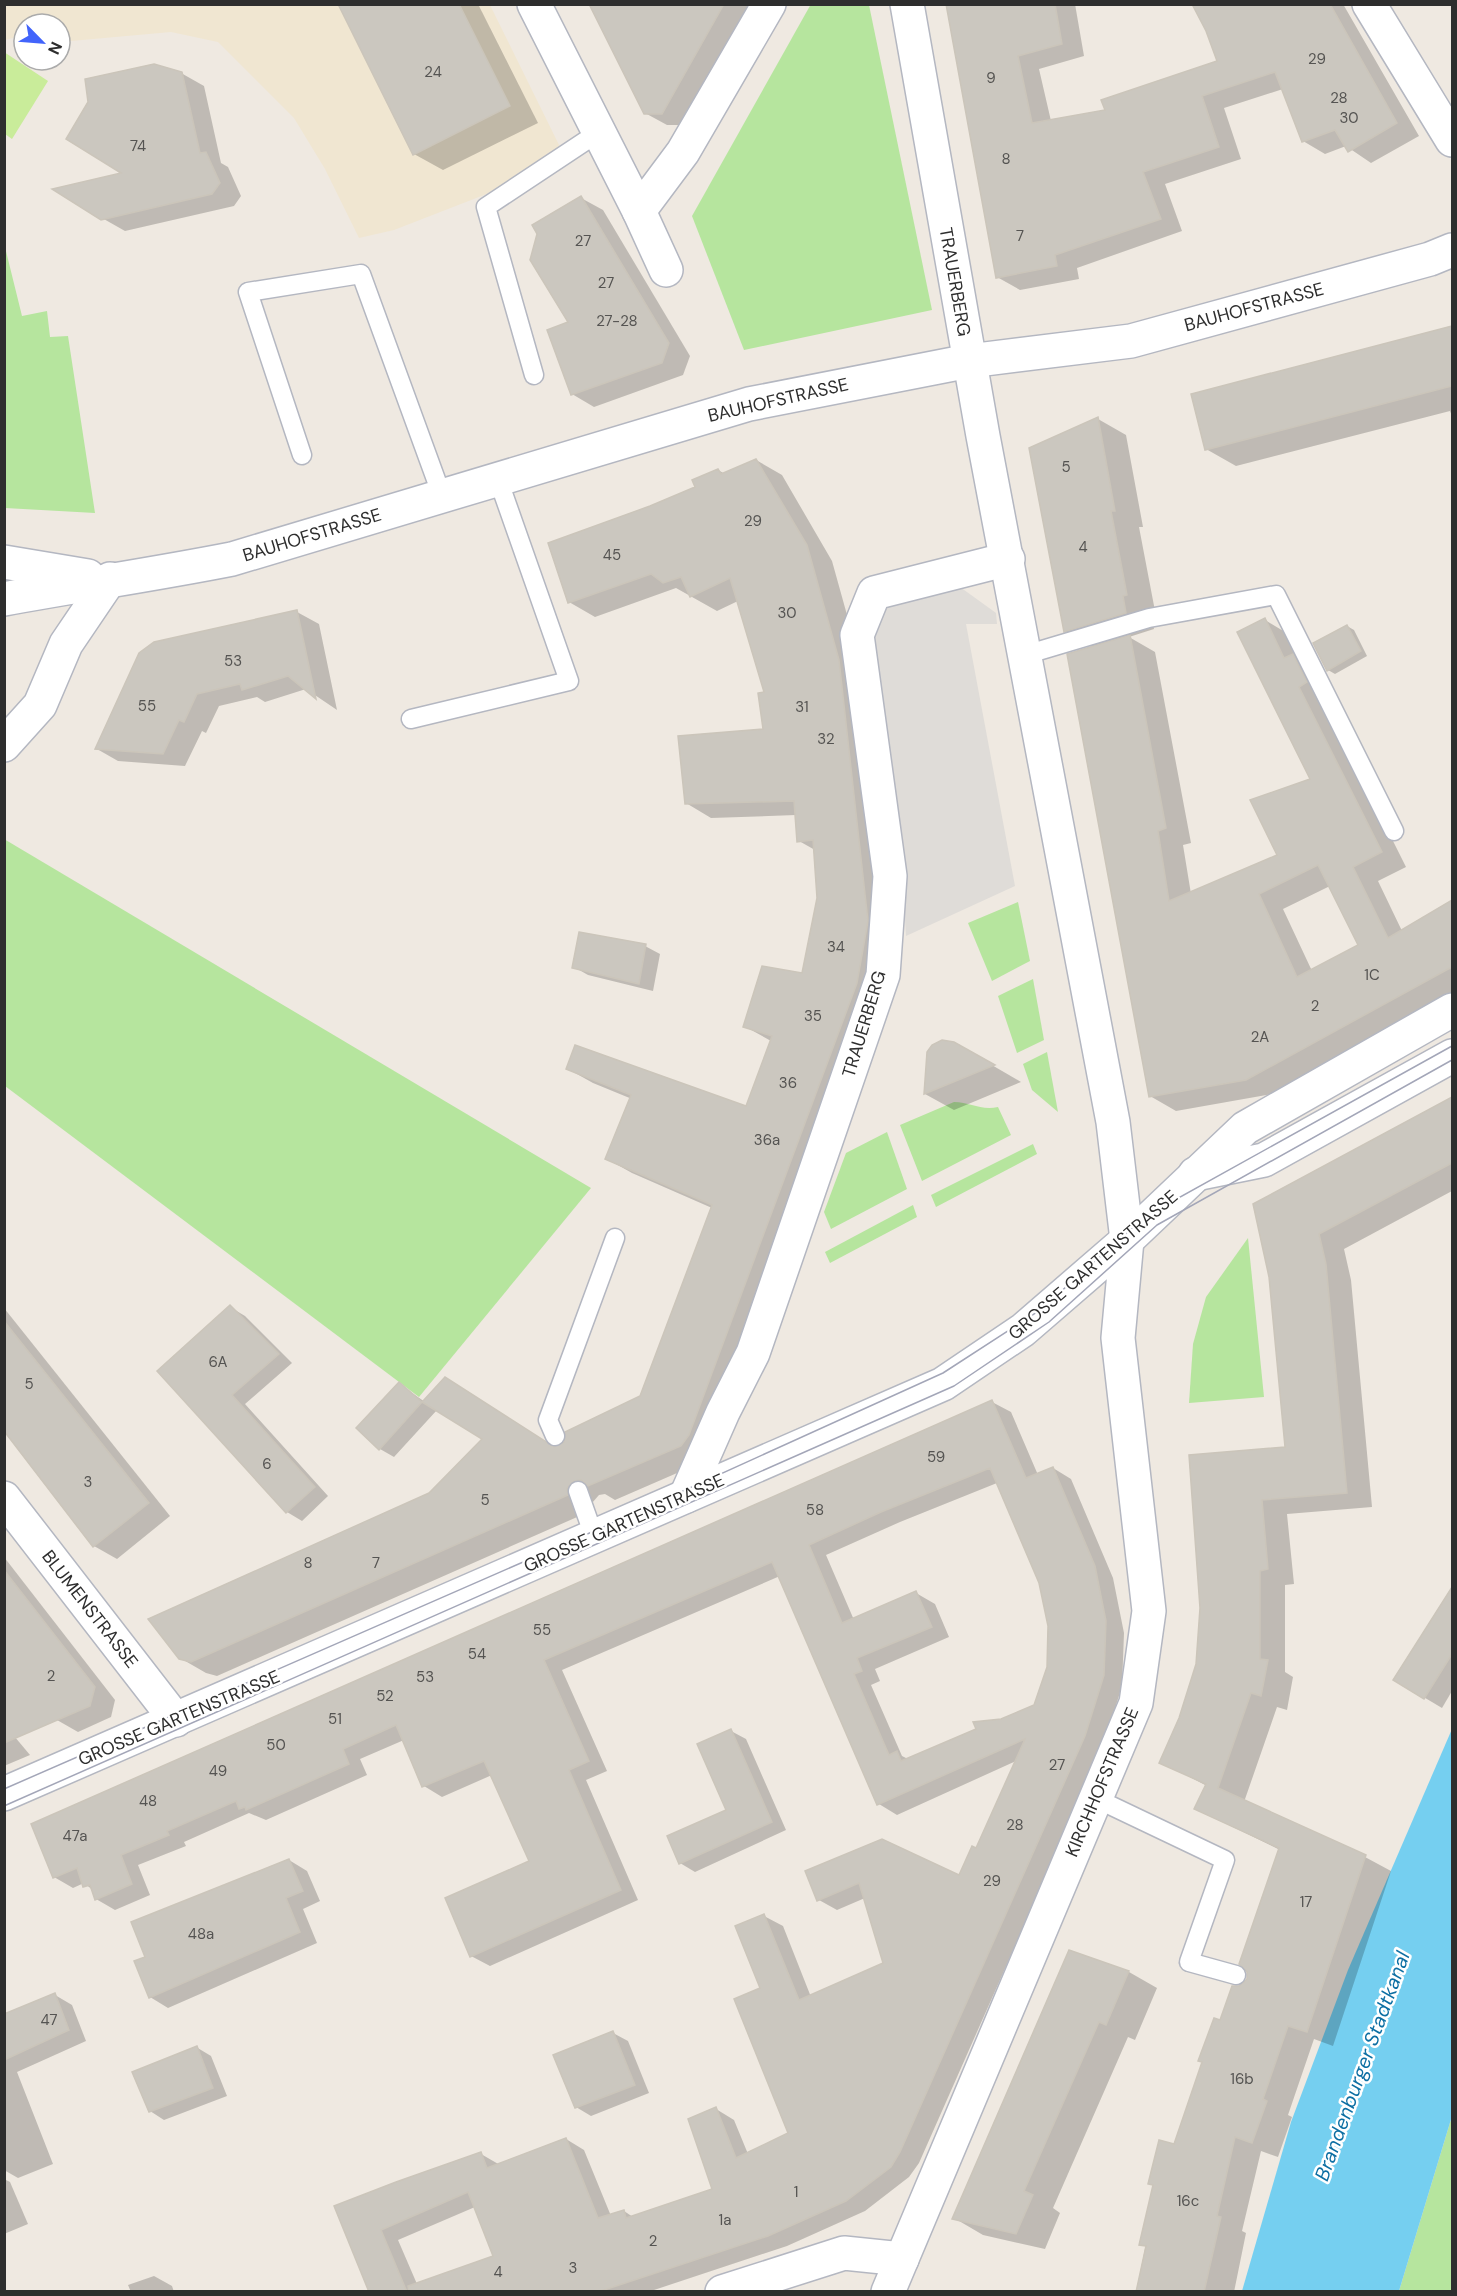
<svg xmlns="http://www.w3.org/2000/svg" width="1457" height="2296" viewBox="0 0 1457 2296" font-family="'DM Sans',sans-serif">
<rect width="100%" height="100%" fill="#efe9e1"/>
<path fill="#f0e6d1" d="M5,5H490L561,149L524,176L484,195L394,230L359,238L325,169L294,118L218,42L171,32L60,42V24H24V35L5,40Z"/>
<g fill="#b6e59e">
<path d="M811,4L869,5L932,310L744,350L692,216Z"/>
<path d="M4,243L22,316L47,311L50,337L68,336L95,513L5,508Z"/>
<path d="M4,839L591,1188L419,1397L5,1086Z"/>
<path d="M1018,902L1030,961L992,981L968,923Z"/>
<path d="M1033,979L1044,1040L1017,1053L998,996Z"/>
<path d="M1047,1052L1058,1112L1032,1090L1023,1064Z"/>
<path d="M954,1102C970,1102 981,1111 998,1107L1011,1135L922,1181L900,1125Z"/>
<path d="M887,1132L907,1189L831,1229L824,1212L846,1153Z"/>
<path d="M1033,1144L1037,1154L936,1207L931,1195Z"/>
<path d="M913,1205L917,1217L830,1263L825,1252Z"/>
<path d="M1248,1238L1264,1397L1189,1403L1193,1344L1206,1297Z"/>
<path d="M1452,2116V2291H1399Z"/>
</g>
<path fill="#c9ec9a" d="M4,52L48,81L12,139L5,134Z"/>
<path fill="#dfdcd8" d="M960,587L996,613L997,624H966L1015,886L906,936L902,873L872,635L887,602Z"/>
<path fill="#75cff0" d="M1452,1729V2116L1399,2291H1242L1291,2122L1348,1970Z"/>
<g fill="#0003" fill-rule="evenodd">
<path d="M339,4H478L538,123L443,170L414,154Z"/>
<path d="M590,4H752L684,125H667L645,113Z"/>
<path d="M947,4H1075L1084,56L1039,69L1051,121L1107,111L1219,62L1208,30L1193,4H1343L1419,136L1371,163L1346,146L1325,154L1303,141L1283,89L1224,108L1241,159L1165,184L1182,231L1077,268L1079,279L1020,290L997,277Z"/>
<path d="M181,73L204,86L221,163L228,167L241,196L234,206L125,231L102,218L125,173L90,102Z"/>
<path d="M581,198L603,210L690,356L683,375L594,407L572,394L570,323Z"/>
<path d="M1451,328L1452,416L1450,411L1236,466L1206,449Z"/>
<path d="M1098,419L1126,435L1143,527H1139L1155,611L1151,612L1154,629L1129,637L1155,652L1191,843L1183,845L1191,894L1279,855L1312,780L1265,620L1290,635L1406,867L1378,881L1402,931L1452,901V996L1272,1094L1176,1111L1150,1096L1094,648L1065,631ZM1330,886L1360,945L1312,971L1283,909Z"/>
<path d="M756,460L782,475L832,561L864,676L893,936L707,1460L615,1500L605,1494L599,1495L592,1503L593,1510L217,1676L206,1673L180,1658L430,1494L484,1439L437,1410L394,1457L380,1449L399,1384L425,1402L556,1448L641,1397L712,1208L632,1173L607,1159L632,1099L593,1083L568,1069L747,1108L771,1041L744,1026L804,975L819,898L815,850L799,841L796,815L711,818L686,803L764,731L766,693L738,601L717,611L676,588L595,617L569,602L651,508L697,487L718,470L725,474Z"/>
<path d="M297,612L319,624L337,710L306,689L265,702L257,697L219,706L206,733L202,731L185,766L118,761L97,749Z"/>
<path d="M1347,626L1354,630L1367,656L1335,674L1328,670Z"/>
<path d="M645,946L660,954L653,991L588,975L574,967Z"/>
<path d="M954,1043L1021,1082L954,1110L925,1094L927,1057Z"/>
<path d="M1452,1099V1191L1344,1249L1351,1280L1372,1507L1287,1514L1294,1584L1285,1585V1672L1293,1677L1287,1710L1277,1707L1244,1802L1365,1857L1391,1871L1333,2046L1314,2039L1288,2115L1292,2117L1278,2157L1261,2151L1242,2231L1246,2233L1234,2292H1136L1167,2143L1175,2145L1221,2022L1240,1987L1248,1979L1280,1850L1196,1809L1207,1786L1161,1762L1180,1719L1198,1664L1202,1608L1286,1448L1270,1276L1255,1205Z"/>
<path d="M230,1307L245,1316L292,1363L245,1404L328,1496L302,1521L287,1512L159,1371Z"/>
<path d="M4,1308L170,1516L117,1559L94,1546L4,1428Z"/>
<path d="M992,1402L1011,1412L1038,1475L1053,1468L1071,1479L1113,1578L1124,1633L1122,1686L1103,1747L919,2163L909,2177L865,2211L787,2246L648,2292H370L336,2207L481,2154L500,2165L566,2139L584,2150L611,2216L624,2211L633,2217L714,2190L716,2109L734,2120L748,2154L790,2134L762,1989L764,1916L783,1926L811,1997L885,1964L865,1898L837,1910L819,1900L807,1872L959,1877L977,1850L1016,1761L897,1815L879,1804L780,1576L562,1670L607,1771L586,1780L638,1900L490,1966L471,1956L531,1861L492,1775L442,1797L424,1786L404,1740L360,1759L367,1775L266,1820L249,1813L184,1842L186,1846L138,1865L150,1895L115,1910L96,1899L94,1891L84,1883L73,1888L54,1877ZM997,1483L1040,1582L1050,1626L1048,1667L1035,1706L908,1759L902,1756L871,1685L880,1681L875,1669L949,1637L935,1604L916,1593L854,1620L826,1555L900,1522ZM475,2207L495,2257L417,2284L398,2240Z"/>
<path d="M4,1557L115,1700L111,1717L78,1732L57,1720L4,1651Z"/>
<path d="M1452,1590V1691L1442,1708L1395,1680Z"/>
<path d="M4,1724L30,1755L4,1766Z"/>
<path d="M731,1731L746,1739L786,1830L695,1872L680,1863L728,1810Z"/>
<path d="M289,1860L307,1871L320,1901L303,1909L317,1943L168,2008L150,1997L147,1958Z"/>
<path d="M1070,1952L1129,1972L1157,1988L1135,2040L1128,2037L1053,2208L1060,2213L1045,2249L983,2235L954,2218Z"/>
<path d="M55,1995L72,2005L86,2041L17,2072L53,2164L18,2178L4,2170V2022Z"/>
<path d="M613,2033L628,2041L649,2093L591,2116L576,2107Z"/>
<path d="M196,2047L211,2056L227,2096L164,2120L150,2111Z"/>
<path d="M4,2179L10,2182L28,2224L4,2234Z"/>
<path d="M154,2276L172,2286L174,2292H131L128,2285Z"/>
</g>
<g fill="#cbc7bf" stroke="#cbc5ba" stroke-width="1.5" fill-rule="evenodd">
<path d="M338,4H459L510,106L413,155Z"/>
<path d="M589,4H724L662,114H644Z"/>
<path d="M946,4H1055L1062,44L1018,56L1032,123L1105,110L1101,100L1217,61L1206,31L1192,4H1330L1397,123L1348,152L1335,130L1302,142L1275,72L1202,96L1219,147L1143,172L1161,219L1055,255L1057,266L996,278Z"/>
<path d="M154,64L182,72L200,153L206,152L220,183L212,194L101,220L52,189L121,173L66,139L88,102L85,79Z"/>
<path d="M581,196L669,343L662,363L571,395L547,330L568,322L530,260L537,234L532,225Z"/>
<path d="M1452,326V386L1205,450L1191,394Z"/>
<path d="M1098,417L1115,511H1111L1127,595L1123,596L1126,613L1064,632L1029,448Z"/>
<path d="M756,459L807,545L839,660L868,921L857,983L689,1435L681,1446L588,1486L581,1480L574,1481L567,1488L568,1495L209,1654L191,1662L179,1659L148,1619L429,1493L482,1439L422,1402L445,1377L554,1447L564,1442L565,1432L640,1396L712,1205L605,1159L631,1095L566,1069L575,1045L746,1106L772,1036L743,1027L762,966L802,973L817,898L813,840L797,842L794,801L685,804L678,736L763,729L758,693L764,692L730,578L690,597L681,577L663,583L651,574L568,603L548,543L650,506L695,487L692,480L718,469L721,474Z"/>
<path d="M297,610L316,699L288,676L242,690L240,684L197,694L184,722L179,720L163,754L95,749L139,653L154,642Z"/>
<path d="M1265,618L1284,658L1293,654L1307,682L1299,687L1382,852L1353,867L1388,938L1452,900V967L1246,1080L1149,1097L1067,654L1130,635L1166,828L1158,831L1169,901L1277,855L1250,800L1310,779L1237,632ZM1318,865L1358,945L1297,977L1259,894Z"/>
<path d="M1347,625L1361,651L1327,671L1313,643Z"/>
<path d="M579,932L646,944L639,984L572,968Z"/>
<path d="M942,1040L954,1042L995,1065L924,1094L927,1052L932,1045Z"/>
<path d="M1452,1097V1163L1319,1234L1326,1264L1347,1493L1262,1500L1268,1569L1260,1571V1659L1268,1660L1261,1696L1251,1693L1218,1788L1366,1855L1307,2032L1288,2026L1263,2099L1267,2101L1252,2143L1235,2137L1217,2216L1221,2217L1204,2292H1136L1146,2246L1139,2245L1153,2185L1148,2184L1159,2140L1174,2144L1202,2062L1198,2061L1214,2018L1220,2020L1232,1986H1239L1247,1979V1972L1239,1964L1279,1848L1194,1809L1206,1784L1159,1763L1179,1718L1196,1664L1200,1608L1189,1455L1285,1447L1269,1277L1253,1204Z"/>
<path d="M230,1305L279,1354L232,1395L315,1487L286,1513L157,1371Z"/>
<path d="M4,1321L149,1503L93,1547L4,1431Z"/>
<path d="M399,1382L422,1402L379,1450L356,1428Z"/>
<path d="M992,1400L1026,1478L1053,1467L1095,1566L1106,1621L1104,1675L1085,1736L900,2152L891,2167L846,2201L768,2236L598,2292H409L408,2286L493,2256L468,2192L381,2230L407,2292H369L334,2206L396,2182L481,2152L487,2168L566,2138L598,2218L624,2210L626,2218L712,2189L688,2119L716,2107L736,2158L788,2133L734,1999L760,1988L735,1926L764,1914L799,2000L883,1963L859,1883L817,1901L805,1871L882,1839L959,1875L972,1846L976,1848L1025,1739L877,1805L772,1562L544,1660L589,1761L569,1770L621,1890L470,1957L445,1898L529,1861L484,1761L422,1787L396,1725L343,1749L349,1764L246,1810L245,1807L239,1809L236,1801L167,1831L169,1835L121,1855L132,1884L95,1900L90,1885L83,1887L77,1868L53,1878L31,1824ZM990,1468L1039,1583L1048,1626L1047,1667L1034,1705L1001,1719L973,1722L976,1729L901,1761L897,1751L889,1755L854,1674L862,1671L857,1658L932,1627L916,1591L842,1623L809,1545L881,1512Z"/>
<path d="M4,1570L95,1687L90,1706L4,1743Z"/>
<path d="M1452,1587V1654L1424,1699L1393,1680Z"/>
<path d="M731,1729L772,1822L679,1864L667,1836L726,1810L697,1744Z"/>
<path d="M289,1859L303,1891L286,1898L300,1932L149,1998L134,1961L145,1957L131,1922Z"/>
<path d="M1069,1950L1129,1971L1106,2025L1099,2022L1024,2191L1033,2195L1016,2234L952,2219Z"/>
<path d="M55,1993L69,2030L4,2060V2014Z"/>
<path d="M613,2031L635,2085L575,2108L553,2055Z"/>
<path d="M197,2046L213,2088L149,2112L132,2072Z"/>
</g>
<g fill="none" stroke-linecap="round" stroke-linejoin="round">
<g stroke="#b4b7c1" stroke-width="21">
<g id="lane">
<path d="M534,375L486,207L599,132"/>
<path d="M302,455L248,292L361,274L442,496"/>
<path d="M1025,655L1149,618L1276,595L1394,831"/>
<path d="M411,719L569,681L498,479"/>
<path d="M555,1436L548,1420L615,1238"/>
<path d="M578,1491L594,1536"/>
<path d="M1095,1798L1225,1860L1189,1962L1236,1975"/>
</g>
</g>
<g stroke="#b4b7c1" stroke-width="36">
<g id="street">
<path d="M534,4L639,211L683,152L769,4"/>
<path d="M639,211L666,270"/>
<path d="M4,745L40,705L66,644L110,579"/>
<path d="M1195,1174L1264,1160L1452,1056"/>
<path d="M686,1496L723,1412L753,1353L883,975L890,876L857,635L874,593L1008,559"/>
<path d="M4,1498L176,1720"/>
<path d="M4,1794L943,1384L1023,1330L1127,1240L1245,1128L1452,1010"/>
<path d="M722,2292L844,2253L902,2259"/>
<path d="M888,2292L1136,1703L1149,1611L1118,1338L1127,1240L1113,1122L983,436L907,4"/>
</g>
</g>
<g stroke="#b4b7c1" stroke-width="36">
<g id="secondary">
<path d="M1369,4L1452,140"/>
<path d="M4,562L88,576"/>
<path d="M4,599C80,585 156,574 232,559L749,404L969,361L1131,341L1430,259L1452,250"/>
</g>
</g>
<use href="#lane" stroke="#fff" stroke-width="18"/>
<use href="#street" stroke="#fff" stroke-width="33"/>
<use href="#secondary" stroke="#fff" stroke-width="33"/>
<g stroke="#a3a6b8" stroke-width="1.5">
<path d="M4,1789L617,1521L943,1373L1040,1310L1146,1216L1452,1046"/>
<path d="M4,1806L954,1386L1049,1322L1157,1225L1452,1060"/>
</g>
</g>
<g text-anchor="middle" stroke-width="5" stroke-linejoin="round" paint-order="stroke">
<g font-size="15" fill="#555452">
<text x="1317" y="64">29</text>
<text x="433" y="77">24</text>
<text x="991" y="83">9</text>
<text x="1339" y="103">28</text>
<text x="1349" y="123">30</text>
<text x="138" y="151">74</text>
<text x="1006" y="164">8</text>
<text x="1020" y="241">7</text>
<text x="583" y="246">27</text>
<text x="606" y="288">27</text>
<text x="617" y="326">27-28</text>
<text x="1066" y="472">5</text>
<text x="753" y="526">29</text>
<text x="1083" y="552">4</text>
<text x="612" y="560">45</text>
<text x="787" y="618">30</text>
<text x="233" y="666">53</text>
<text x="147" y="711">55</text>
<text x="802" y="712">31</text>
<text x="826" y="744">32</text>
<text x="836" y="952">34</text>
<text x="1372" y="980">1C</text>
<text x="1315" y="1011">2</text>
<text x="813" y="1021">35</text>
<text x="1260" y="1042">2A</text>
<text x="788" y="1088">36</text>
<text x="767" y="1145">36a</text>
<text x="218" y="1367">6A</text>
<text x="29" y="1389">5</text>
<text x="936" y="1462">59</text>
<text x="267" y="1469">6</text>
<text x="88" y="1487">3</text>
<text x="485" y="1505">5</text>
<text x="815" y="1515">58</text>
<text x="308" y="1568">8</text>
<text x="376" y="1568">7</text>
<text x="542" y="1635">55</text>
<text x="477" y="1659">54</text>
<text x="51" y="1681">2</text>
<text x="425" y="1682">53</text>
<text x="385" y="1701">52</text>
<text x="335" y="1724">51</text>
<text x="276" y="1750">50</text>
<text x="1057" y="1770">27</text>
<text x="218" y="1776">49</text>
<text x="148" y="1806">48</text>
<text x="1015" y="1830">28</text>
<text x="75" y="1841">47a</text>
<text x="992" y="1886">29</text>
<text x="1306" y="1907">17</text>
<text x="201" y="1939">48a</text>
<text x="49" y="2025">47</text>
<text x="1242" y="2084">16b</text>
<text x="796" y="2197">1</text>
<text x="1188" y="2206">16c</text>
<text x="725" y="2225">1a</text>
<text x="653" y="2246">2</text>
<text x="573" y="2273">3</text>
<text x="498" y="2277">4</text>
</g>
<g font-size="18" fill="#2e2e2e" stroke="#fff">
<text transform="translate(955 282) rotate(80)" y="6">TRAUERBERG</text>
<text transform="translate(1254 307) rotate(-15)" y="6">BAUHOFSTRASSE</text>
<text transform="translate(778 400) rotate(-13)" y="6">BAUHOFSTRASSE</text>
<text transform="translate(312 535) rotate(-17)" y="6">BAUHOFSTRASSE</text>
<text transform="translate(864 1024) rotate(-73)" y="6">TRAUERBERG</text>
<text transform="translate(1093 1265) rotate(-41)" y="6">GROSSE GARTENSTRASSE</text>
<text transform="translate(624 1523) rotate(-24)" y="6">GROSSE GARTENSTRASSE</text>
<text transform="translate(90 1609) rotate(52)" y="6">BLUMENSTRASSE</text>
<text transform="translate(179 1718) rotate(-23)" y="6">GROSSE GARTENSTRASSE</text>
<text transform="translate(1102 1782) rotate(-67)" y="6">KIRCHHOFSTRASSE</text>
</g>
<g font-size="20" font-style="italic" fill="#0d6fa3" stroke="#fff">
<text transform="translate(1362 2066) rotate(-70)" y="7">Brandenburger Stadtkanal</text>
</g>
</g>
<rect width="1457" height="2296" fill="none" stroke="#2e2e2e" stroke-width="12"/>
<g transform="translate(42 42) rotate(115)"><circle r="28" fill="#ffffff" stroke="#ababab" stroke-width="1.5"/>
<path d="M0-4.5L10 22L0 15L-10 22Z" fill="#4264fb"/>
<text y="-9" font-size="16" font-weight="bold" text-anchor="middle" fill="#2e2e2e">N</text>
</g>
</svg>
